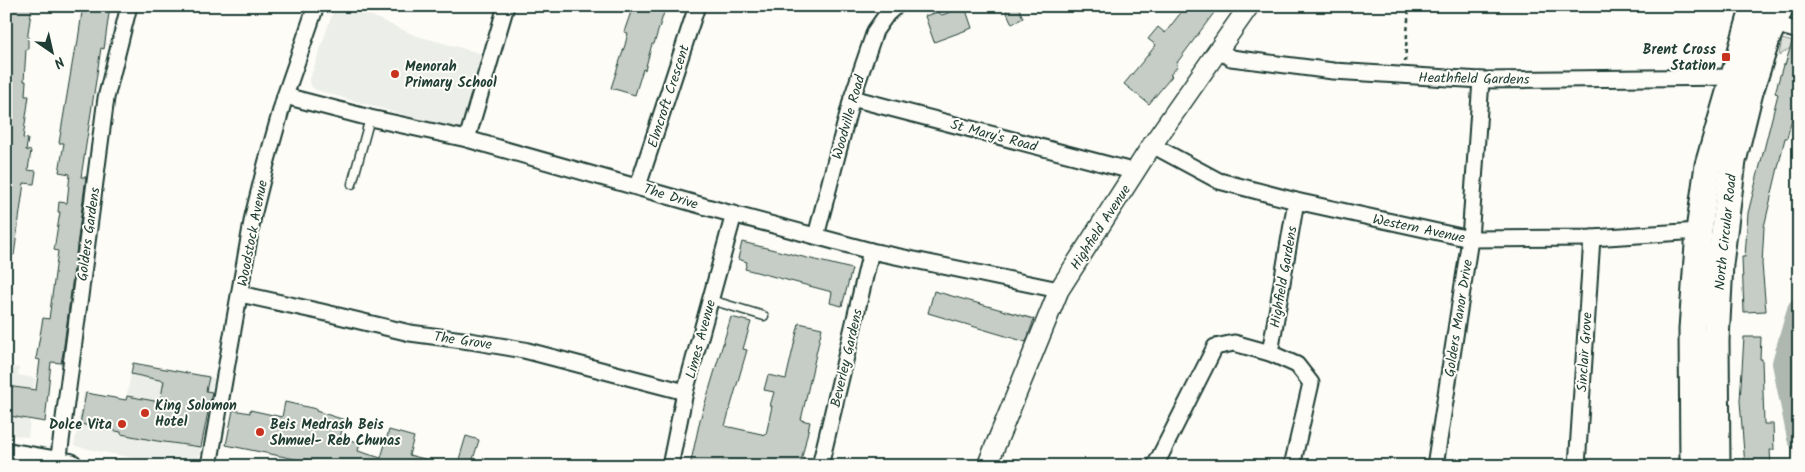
<svg xmlns="http://www.w3.org/2000/svg" width="1805" height="472" viewBox="0 0 1805 472" font-family="Kalam,sans-serif">
<rect width="100%" height="100%" fill="#fdfcf7"/>
<filter id="ink" filterUnits="userSpaceOnUse"><feTurbulence type="fractalNoise" baseFrequency=".02" numOctaves="2"/><feDisplacementMap in="SourceGraphic" scale="10" xChannelSelector="R" yChannelSelector="G"/><feConvolveMatrix kernelMatrix="1 2 1 2 8 2 1 2 1" color-interpolation-filters="sRGB"/></filter>
<g filter="url(#ink)">
<g fill="#eceee9">
<path d="M335,6H350L414,35L483,54L461,131L316,90L311,86L310,79Z"/>
<path d="M133,363L214,378L199,458L195,465L172,466L74,446L84,392L126,400Z"/>
<path d="M6,366L19,368L18,375L35,378L28,437L6,434Z"/>
</g>
<g fill="#dde0db" stroke="#7e8e88">
<path d="M1782,39L1797,43L1779,56Z"/>
<path d="M1799,287V327L1793,341V365L1799,391V466H1797L1787,395L1779,369V356L1781,340Z"/>
</g>
<g fill="none" stroke-linecap="round" stroke-linejoin="round">
<path stroke="#aeb8b1" stroke-width="24" d="M1799,310L1784,363L1799,438"/>
</g>
<g fill="#c6cdc7" stroke="#1f3d34">
<path d="M10,6H32L28,33V49H26L24,81H26L25,96H29L23,138L28,139L26,150L31,151L28,170L36,171L34,184L24,183L14,255H6V150L9,133H6V51Z"/>
<path d="M86,6H110L104,49L101,48L81,177H86L63,353L61,363L51,362L45,422L10,416L11,414H6V386L36,390L40,360L36,359L43,318L49,319L58,251L54,250L60,212H58L59,202L67,203L70,174L59,172L64,143H59L75,47H77L82,12L86,13Z"/>
<path d="M633,6H666L654,44H652L645,70L643,69L635,95L611,88L625,45L628,33L624,32Z"/>
<path d="M1004,6H1018L1023,18L1012,24Z"/>
<path d="M1186,6H1219L1176,64L1178,66L1170,75L1172,76L1149,104L1124,84L1156,45L1148,39L1158,27L1165,33Z"/>
<path d="M965,7L972,28L934,42L925,16L938,12L942,15Z"/>
<path d="M1793,39L1799,40V107L1795,106L1787,138H1785L1764,227L1762,264L1766,311L1744,312L1742,257H1745L1748,213L1778,94L1775,93L1783,65H1785Z"/>
<path d="M742,242L852,269L842,306L830,303L832,292L745,269L747,262L738,259Z"/>
<path d="M934,291L1034,319L1026,342L928,313Z"/>
<path d="M731,317L751,322L743,349L747,350L725,426L766,435L772,406H770L774,392L764,390L768,375L786,379L799,323L822,328L801,420L810,422L800,466H738L722,462L721,466H690L700,420Z"/>
<path d="M1744,337H1761L1760,359H1762L1764,424H1773L1774,450H1770L1771,466H1745L1740,401Z"/>
<path d="M133,363L209,377L206,391L212,392L201,447L157,441L121,434V432L80,424L86,393L126,400L127,396L160,402L164,381L131,374Z"/>
<path d="M285,402L316,409V411L345,420L340,437L360,443L358,451L381,458L389,430L414,437L409,455L436,462L435,466H327L305,459V461L226,445L233,410L250,413V410L282,417Z"/>
<path d="M466,436L479,440L471,466H457Z"/>
</g>
<g fill="none" stroke-linecap="round" stroke-linejoin="round">
<g stroke="#1f3d34" stroke-width="11">
<g id="service">
<path d="M352,184L370,118"/>
<path d="M711,300L764,316"/>
</g>
</g>
<g stroke="#1f3d34" stroke-width="19">
<g id="minor">
<path d="M1785,27L1799,31"/>
<path d="M1218,50L1231,58L1333,71L1481,80L1733,77"/>
<path d="M285,96L370,118L467,139L721,211L871,251L1059,290"/>
<path d="M852,98L1136,172"/>
<path d="M467,139L506,6"/>
<path d="M1152,145L1219,181L1296,201L1470,239L1592,238L1699,231"/>
<path d="M638,186L697,6"/>
<path d="M816,236L852,98L875,31L887,14L896,6"/>
<path d="M240,294L322,312L410,333L470,341L524,350L685,392"/>
<path d="M58,464L106,98L129,6"/>
<path d="M209,466L253,216L266,164L285,96L316,6"/>
<path d="M670,466L685,392L734,214"/>
<path d="M820,466L871,251"/>
<path d="M1155,466L1215,347L1234,343L1270,353"/>
<path d="M1292,466L1311,383L1297,365L1270,353L1296,201"/>
<path d="M1435,466L1470,239L1481,80"/>
<path d="M1577,466L1592,238"/>
</g>
</g>
<g stroke="#1f3d34" stroke-width="22">
<path id="tertiary" d="M987,466L1059,290L1152,145L1249,6"/>
</g>
<g stroke="#1f3d34" stroke-width="28">
<path id="primary" d="M6,455L70,466"/>
</g>
<g stroke="#1f3d34" stroke-width="29">
<g id="trunk">
<path d="M1693,466L1692,329L1699,231L1708,165L1754,6"/>
<path d="M1717,466L1716,340L1720,264L1733,161L1750,92L1768,36L1781,6"/>
</g>
</g>
<path stroke="#1f3d34" stroke-width="2.5" stroke-dasharray="4 4" stroke-linecap="butt" d="M1405,62L1409,6"/>
<use href="#service" stroke="#fdfcf7" stroke-width="8"/>
<use href="#minor" stroke="#fdfcf7" stroke-width="15"/>
<use href="#tertiary" stroke="#fdfcf7" stroke-width="19"/>
<use href="#primary" stroke="#fdfcf7" stroke-width="24"/>
<use href="#trunk" stroke="#fdfcf7" stroke-width="25"/>
</g>
</g>
<g fill="#c8321e" stroke="#fdfcf7" stroke-width="2">
<rect x="1721" y="52" width="10" height="10" rx="2.5"/>
<circle cx="395" cy="74" r="5"/>
<circle cx="145" cy="413" r="5"/>
<circle cx="122" cy="424" r="5"/>
<circle cx="260" cy="432" r="5"/>
</g>
<g text-anchor="middle" stroke-width="4" stroke-linejoin="round" paint-order="stroke">
<g font-size="14" font-weight="bold" fill="#1f3d34" stroke="#fdfcf7" text-anchor="start">
<text x="1716" y="54" text-anchor="end">Brent Cross<tspan x="1716" dy="16">Station</tspan></text>
<text x="405" y="71">Menorah<tspan x="405" dy="16">Primary School</tspan></text>
<text x="155" y="410">King Solomon<tspan x="155" dy="16">Hotel</tspan></text>
<text x="112" y="429" text-anchor="end">Dolce Vita</text>
<text x="270" y="429">Beis Medrash Beis<tspan x="270" dy="16">Shmuel- Reb Chunas</tspan></text>
</g>
<g font-size="14" fill="#1f3d34" stroke="#fdfcf7">
<text transform="translate(1474 78) rotate(1)" y="5">Heathfield Gardens</text>
<text transform="translate(668 96) rotate(-72)" y="5">Elmcroft Crescent</text>
<text transform="translate(848 117) rotate(-74)" y="5">Woodville Road</text>
<text transform="translate(994 135) rotate(15)" y="5">St Mary's Road</text>
<text transform="translate(671 196) rotate(17)" y="5">The Drive</text>
<text transform="translate(1100 227) rotate(-57)" y="5">Highfield Avenue</text>
<text transform="translate(1419 228) rotate(12)" y="5">Western Avenue</text>
<text transform="translate(1725 232) rotate(-84)" y="5">North Circular Road</text>
<text transform="translate(252 233) rotate(-79)" y="5">Woodstock Avenue</text>
<text transform="translate(88 234) rotate(-82)" y="5">Golders Gardens</text>
<text transform="translate(1283 277) rotate(-80)" y="5">Highfield Gardens</text>
<text transform="translate(1458 318) rotate(-81)" y="5">Golders Manor Drive</text>
<text transform="translate(700 339) rotate(-75)" y="5">Limes Avenue</text>
<text transform="translate(463 340) rotate(8)" y="5">The Grove</text>
<text transform="translate(1584 352) rotate(-86)" y="5">Sinclair Grove</text>
<text transform="translate(846 358) rotate(-77)" y="5">Beverley Gardens</text>
</g>
</g>
<rect width="1805" height="472" fill="none" stroke="#fdfcf7" stroke-width="25"/>
<rect x="12" y="12" width="1780" height="447" fill="none" stroke="#1f3d34" stroke-width="2" filter="url(#ink)"/>
<g transform="translate(52 52) rotate(146)" stroke="#fdfcf7" stroke-width="4" paint-order="stroke">
<path d="M0-4L9 19L0 12L-9 19Z" fill="#1f3d34"/>
<text y="-8" font-size="14" font-weight="bold" text-anchor="middle" fill="#1f3d34">N</text>
</g>
</svg>
